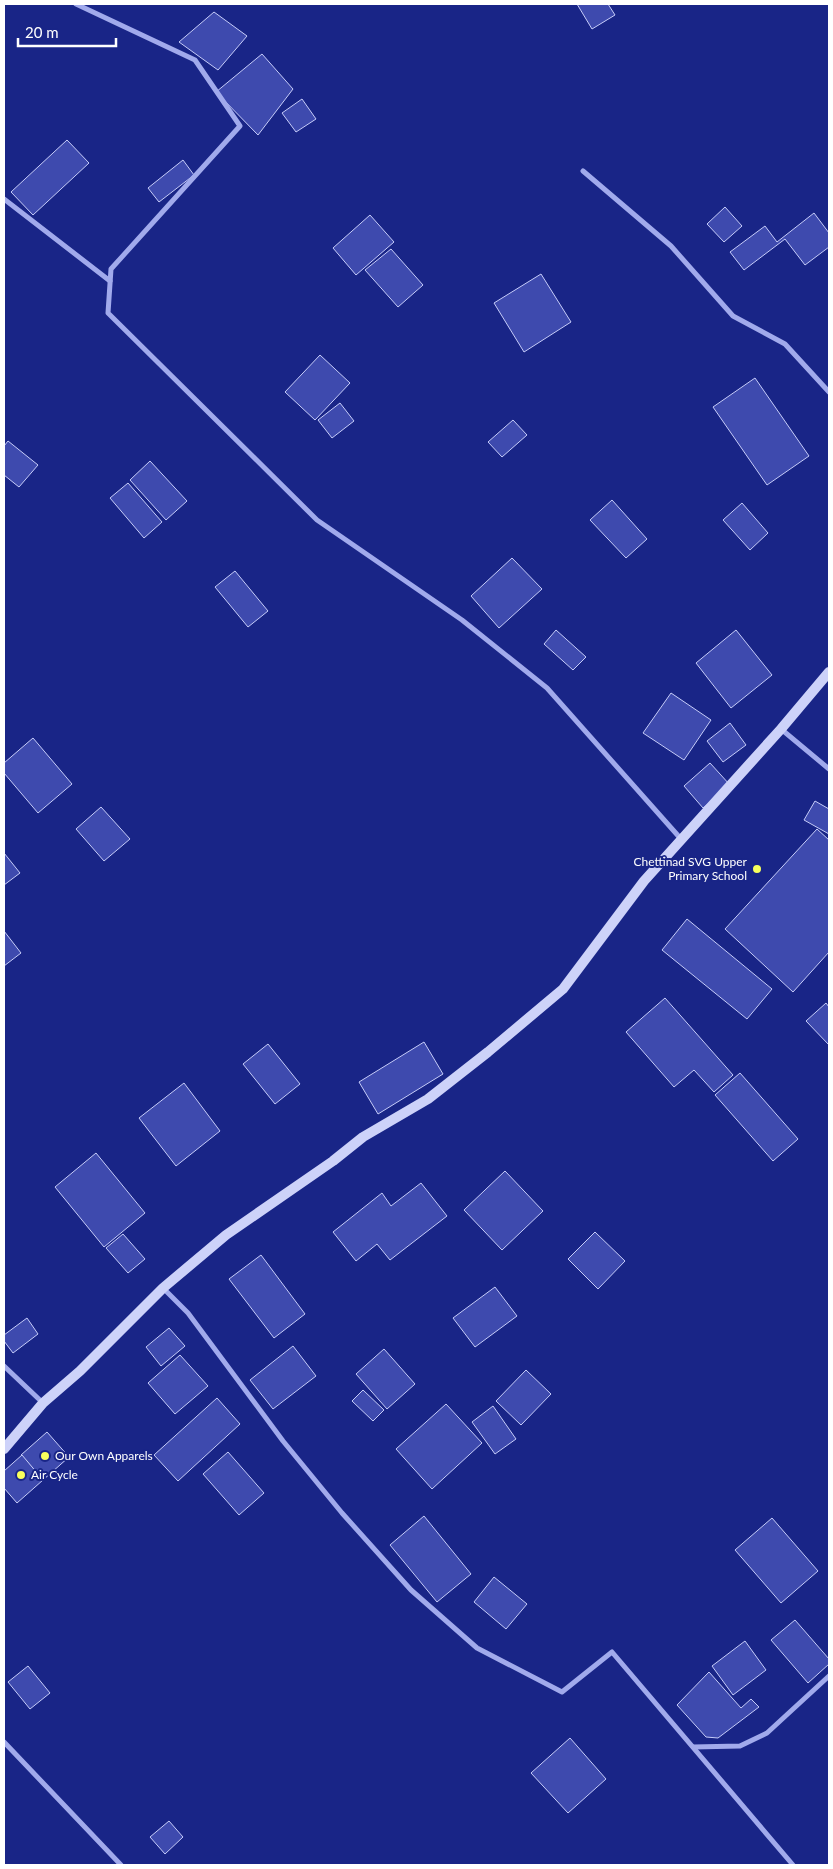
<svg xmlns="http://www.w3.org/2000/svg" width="833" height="1869" viewBox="0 0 833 1869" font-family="Lato,sans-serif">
<rect width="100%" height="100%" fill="#192587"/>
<g fill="#3e4aae" stroke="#c6ccf9">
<path d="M577,4H608L615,15L592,29Z"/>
<path d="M214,12L247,36L218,70L179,42Z"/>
<path d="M262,54L293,89L258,135L216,92Z"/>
<path d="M302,99L316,119L296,132L282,113Z"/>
<path d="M67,140L89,163L33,215L11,192Z"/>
<path d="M183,160L194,175L159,202L148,188Z"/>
<path d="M725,207L742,226L724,242L707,224Z"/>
<path d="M814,213L829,233V247L805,265L785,239L744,270L730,252L765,226L777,242Z"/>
<path d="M370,215L394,242L356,275L333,248Z"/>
<path d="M391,249L423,285L398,307L365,270Z"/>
<path d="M541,274L571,322L524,352L494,303Z"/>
<path d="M320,355L350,383L315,420L285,392Z"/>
<path d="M755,378L809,456L767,485L713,407Z"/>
<path d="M340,403L354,421L332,438L318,420Z"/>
<path d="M513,420L527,435L502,457L488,442Z"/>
<path d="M8,441L38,465L19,487L4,475V446Z"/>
<path d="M150,461L187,501L166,520L130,480Z"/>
<path d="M128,483L162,522L144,538L110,498Z"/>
<path d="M612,500L647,539L626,558L590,520Z"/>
<path d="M742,503L768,533L750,550L723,520Z"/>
<path d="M512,558L542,589L499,628L471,596Z"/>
<path d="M235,571L268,611L248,627L215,587Z"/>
<path d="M556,630L586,657L573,670L544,644Z"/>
<path d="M736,630L772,675L731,708L696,663Z"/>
<path d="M671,693L711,720L684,760L643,733Z"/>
<path d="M730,723L746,745L723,762L707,741Z"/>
<path d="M33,738L72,784L38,813L4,773V763Z"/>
<path d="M710,763L730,785L703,808L684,786Z"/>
<path d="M815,801L829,809V834L804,820Z"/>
<path d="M101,807L130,839L104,861L76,829Z"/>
<path d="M817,829L829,840V952L793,992L725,929Z"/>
<path d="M4,853L20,873L4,885Z"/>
<path d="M687,919L772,989L747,1019L662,950Z"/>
<path d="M4,931L21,953L4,966Z"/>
<path d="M665,998L733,1075L714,1092L694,1070L674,1087L626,1032Z"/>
<path d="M826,1003L829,1007V1045L806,1021Z"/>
<path d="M424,1042L443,1074L378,1114L359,1082Z"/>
<path d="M268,1044L300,1084L275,1104L243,1064Z"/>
<path d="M740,1073L798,1139L773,1161L715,1095Z"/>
<path d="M184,1083L220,1131L176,1166L139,1118Z"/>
<path d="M96,1153L145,1213L104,1247L55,1187Z"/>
<path d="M505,1171L543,1211L502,1250L464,1210Z"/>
<path d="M421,1183L447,1216L390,1260L377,1244L356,1261L333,1232L382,1193L391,1206Z"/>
<path d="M595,1232L625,1261L598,1289L568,1259Z"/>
<path d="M123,1234L145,1259L128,1273L106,1248Z"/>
<path d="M261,1255L305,1314L274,1338L229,1279Z"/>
<path d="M495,1287L517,1316L475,1347L453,1318Z"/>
<path d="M27,1318L38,1334L13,1353L4,1341V1335Z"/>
<path d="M169,1328L185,1346L161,1366L146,1347Z"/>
<path d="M293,1346L316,1376L273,1409L250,1380Z"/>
<path d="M384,1349L415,1384L387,1409L356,1374Z"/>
<path d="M180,1355L208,1386L175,1414L148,1383Z"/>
<path d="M526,1370L551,1394L521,1425L496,1401Z"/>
<path d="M363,1390L384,1410L373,1421L352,1401Z"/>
<path d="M217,1398L240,1424L178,1481L154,1455Z"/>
<path d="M446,1404L482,1443L432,1489L396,1449Z"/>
<path d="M493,1406L516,1439L495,1454L472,1422Z"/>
<path d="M47,1432L69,1457L43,1480L21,1455Z"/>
<path d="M228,1452L264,1493L239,1515L203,1474Z"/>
<path d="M22,1455L43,1480L17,1503L4,1488V1471Z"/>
<path d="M424,1516L471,1574L437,1602L390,1545Z"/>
<path d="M772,1518L818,1571L781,1603L735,1550Z"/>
<path d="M494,1577L527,1604L506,1629L474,1602Z"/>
<path d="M795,1620L829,1659V1664L808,1683L771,1640Z"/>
<path d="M745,1641L766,1670L733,1695L712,1666Z"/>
<path d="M28,1666L50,1693L30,1709L8,1682Z"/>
<path d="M709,1672L741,1708L751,1699L759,1707L718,1738L706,1737L677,1705Z"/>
<path d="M570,1738L606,1779L568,1813L531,1773Z"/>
<path d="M169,1821L183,1837L165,1854L150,1837Z"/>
</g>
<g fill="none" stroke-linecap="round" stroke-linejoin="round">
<g stroke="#a1aaec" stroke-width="5">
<path d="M76,4L195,60L240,126L111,269L108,313L317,520L462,620L547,688L681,839"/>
<path d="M583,171L671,246L733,316L785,344L829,392"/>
<path d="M4,199L110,281"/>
<path d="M781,729L829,769"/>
<path d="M163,1288L188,1313L283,1441L342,1513L411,1590L477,1648L562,1692L612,1652L793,1865"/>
<path d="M4,1366L43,1403"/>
<path d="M4,1742L121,1865"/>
<path d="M693,1747L740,1746L767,1733L829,1676"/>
</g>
<path stroke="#cdd2f9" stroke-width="10" d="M4,1449L43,1403L80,1371L163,1288L226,1235L333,1161L363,1137L428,1099L488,1052L563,989L644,881L781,729L829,672"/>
</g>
<g fill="#f8ff5c" stroke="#192587" stroke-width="2">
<circle cx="757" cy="869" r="5"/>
<circle cx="45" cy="1456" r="5"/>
<circle cx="21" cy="1475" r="5"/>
</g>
<g text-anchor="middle" stroke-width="4" stroke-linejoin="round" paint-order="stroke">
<g font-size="12" fill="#fff" stroke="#192587" text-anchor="start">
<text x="747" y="866" text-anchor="end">Chettinad SVG Upper<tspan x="747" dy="14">Primary School</tspan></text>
<text x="55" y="1460">Our Own Apparels</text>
<text x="31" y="1479">Air Cycle</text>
</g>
</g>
<rect width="833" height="1869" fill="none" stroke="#ffffff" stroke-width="10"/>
<path d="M18 38v8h98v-8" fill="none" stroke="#ffffff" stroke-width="2.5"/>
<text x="25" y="38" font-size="15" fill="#ffffff" stroke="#192587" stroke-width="4" paint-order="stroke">20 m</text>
</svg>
